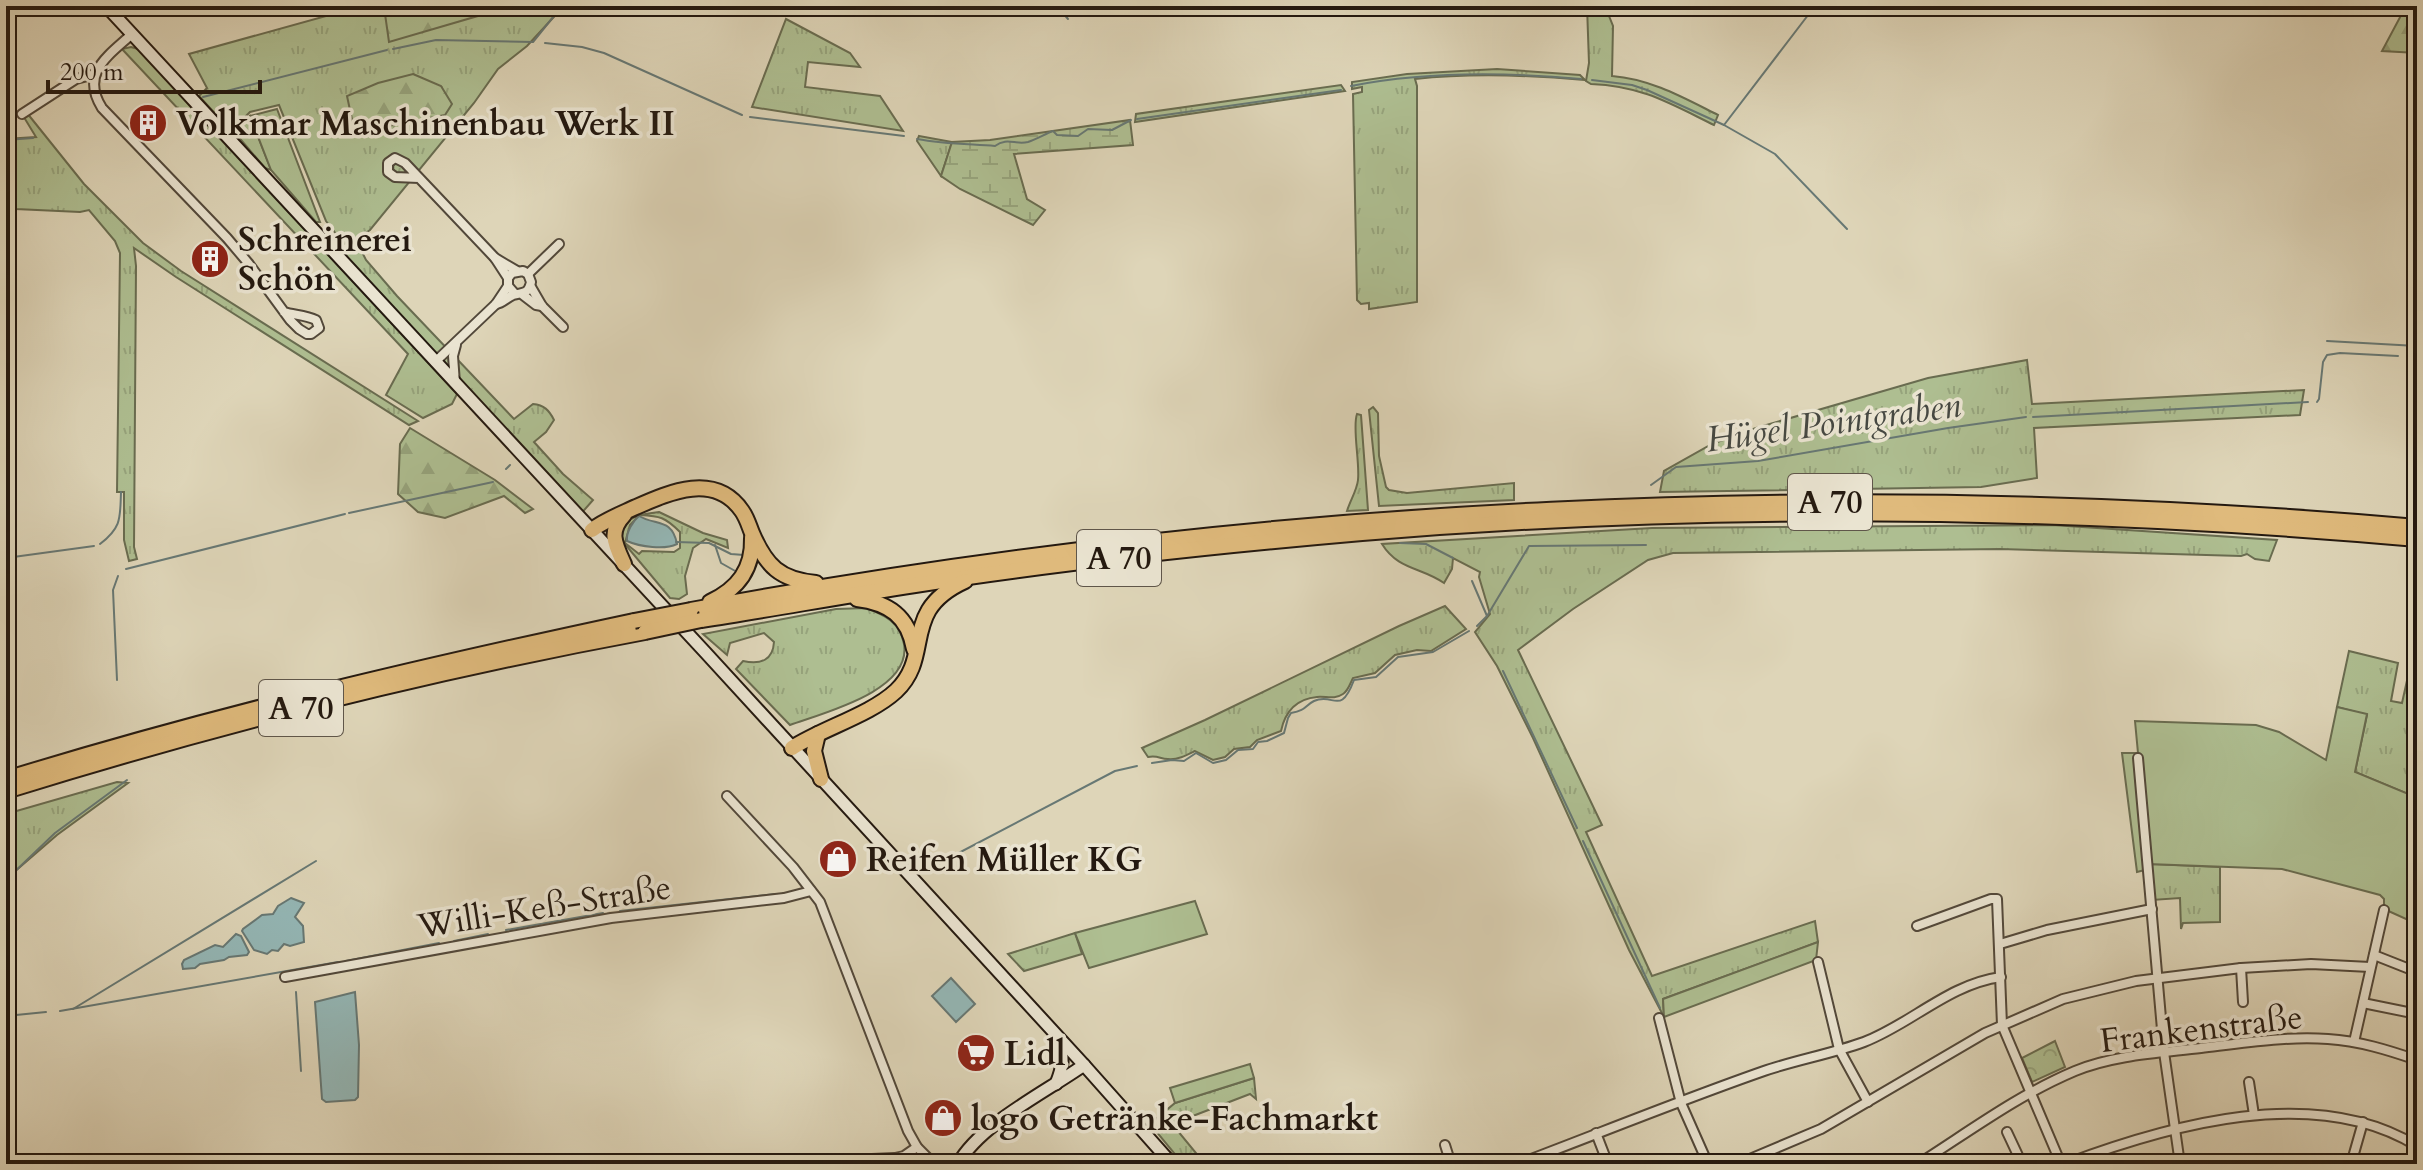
<svg xmlns="http://www.w3.org/2000/svg" width="2423" height="1170" viewBox="0 0 2423 1170" font-family="Cardo,serif">
<defs>
<pattern id="grass-tufts" width="24" height="20" patternUnits="userSpaceOnUse" patternTransform="scale(2)"><rect width="24" height="20" fill="#aebe91"/><path d="M3 7l-1-3M5 7V3M7 7l1-3M15 17l-1-3M17 17v-4M19 17l1-3" fill="none" stroke="#96a37c"/></pattern>
<pattern id="forest-firs" width="22" height="20" patternUnits="userSpaceOnUse" patternTransform="scale(2)"><rect width="22" height="20" fill="#aebe91"/><path d="M5 1l3.5 6h-7zM16 11l3.5 6h-7z" fill="#96a37c"/></pattern>
<pattern id="wetland-marsh" width="20" height="14" patternUnits="userSpaceOnUse" patternTransform="scale(2)"><rect width="20" height="14" fill="#aebe91"/><path d="M1 5h8M5 5V1M11 12h8M15 12V8" fill="none" stroke="#96a37c"/></pattern>
<pattern id="park-crowns" width="20" height="18" patternUnits="userSpaceOnUse" patternTransform="scale(2)"><rect width="20" height="18" fill="#aebe91"/><path d="M2 6a3 3 0 1 1 6 0M12 15a3 3 0 1 1 6 0" fill="none" stroke="#96a37c"/></pattern>
</defs>
<rect width="100%" height="100%" fill="#ded5b8"/>
<filter id="stains"><feTurbulence type="fractalNoise" baseFrequency=".0025" numOctaves="4"/><feColorMatrix values="0 0 0 0 .2 0 0 0 0 .09 0 0 0 0 .02 0 0 0 .5 -.17"/></filter>
<radialGradient id="worn" r=".72"><stop offset=".6" stop-color="#630" stop-opacity="0"/><stop offset="1" stop-color="#630" stop-opacity=".3"/></radialGradient>
<g fill="url(#grass-tufts)" stroke="#696c50" stroke-width="2" fill-rule="evenodd">
<path d="M362,6H564L527,46L498,69L474,103L370,230L361,236L344,244L326,221L279,105L250,112L231,131L199,96L207,88L189,54Z"/>
<path d="M1587,6H1598L1609,16L1613,26L1612,76C1651,79 1684,98 1718,115L1714,125C1669,103 1642,86 1591,84L1586,81L1589,63Z"/>
<path d="M786,19L850,53L860,67L808,62L805,87L880,96L903,131L752,107Z"/>
<path d="M131,47L138,49L457,394L452,404L423,418L386,395L408,354L122,49Z"/>
<path d="M1497,69L1580,75L1585,80C1529,75 1471,73 1415,79L1417,86V302L1369,309V303L1361,304L1357,300L1353,94L1362,92V87L1352,89V82L1407,74Z"/>
<path d="M1341,85L1345,91L1135,122L1136,114Z"/>
<path d="M27,113L84,184L143,243L181,271L418,421L409,425L176,277L134,248L136,266L134,547L137,559L129,561L124,540V492H117L120,253L115,241L89,210L80,212L16,209L13,178L6,177V139L36,137L22,114Z"/>
<path d="M250,116L271,170L265,168L236,134Z"/>
<path d="M919,136L952,142L941,176L917,141Z"/>
<path d="M358,244L366,260L397,296L514,419L533,404C544,405 549,410 554,420L546,432L534,442L563,474L593,500L579,516L340,259Z"/>
<path d="M2027,360L2032,404L2304,390L2300,415L2034,428L2037,478L1981,487L1660,492L1664,471L1712,444L1756,428L1928,378Z"/>
<path d="M1373,407L1378,413L1379,456L1386,487L1389,490L1407,493L1514,483V500L1379,506L1369,410Z"/>
<path d="M1357,414L1361,415L1368,510L1347,511C1350,501 1357,490 1358,480C1360,462 1352,427 1357,414Z"/>
<path d="M659,512L703,533L727,540L728,548L706,539L693,548L685,576L687,594L679,599L670,598L624,543L620,531C629,515 642,514 659,512ZM640,515C660,516 665,517 680,532V548L674,552L642,551L639,554L625,543L630,525Z"/>
<path d="M2052,525L2277,540L2269,561L2255,559L2247,554L2241,556L2000,549L1673,553L1648,560L1573,609L1518,650L1602,825L1586,832L1652,976L1815,921L1818,942L1663,999L1664,1017L1629,950L1533,738L1497,666L1475,632L1490,614L1479,577L1480,572L1453,558L1452,569L1444,583C1421,567 1398,570 1382,544L1652,528Z"/>
<path d="M1445,606L1466,629L1431,651L1417,650L1395,655L1375,673L1353,678C1350,684 1348,691 1343,694C1334,700 1326,696 1317,697C1296,699 1285,712 1281,731L1257,740L1250,747L1234,749L1225,757L1213,760L1195,751C1187,755 1178,760 1168,759C1160,759 1158,755 1148,757L1142,748L1205,720L1399,626Z"/>
<path d="M866,608C885,615 900,622 904,644C912,691 823,713 790,725L736,669L743,661C761,665 773,660 774,642L764,633L730,643L727,655L703,634L836,609Z"/>
<path d="M2349,651L2398,663L2391,701L2402,703L2410,667L2417,669V757L2408,794L2355,772L2367,715L2337,707Z"/>
<path d="M117,782L128,783L57,835L6,879V814Z"/>
<path d="M2150,864L2220,867V922L2183,923L2181,929L2180,898L2152,900Z"/>
<path d="M1075,933L1082,954L1024,971L1008,954Z"/>
<path d="M1254,1078L1256,1099L1250,1094L1172,1124L1205,1164H1183L1150,1124L1175,1103Z"/>
</g>
<g fill="url(#forest-firs)" stroke="#696c50" stroke-width="2">
<path d="M390,6H512L389,42L385,14Z"/>
<path d="M2406,6H2417V53L2382,51Z"/>
<path d="M413,74L441,86L452,104L445,115L383,127L353,124L347,96L378,83Z"/>
<path d="M410,428L495,480L533,509L525,513L504,496L445,518L418,512L398,494L400,444Z"/>
</g>
<path fill="url(#wetland-marsh)" stroke="#696c50" stroke-width="2" d="M1130,120L1133,145L1014,154L1027,199L1045,210L1033,225L960,189L941,176L952,142L990,140Z"/>
<path fill="url(#park-crowns)" stroke="#696c50" stroke-width="2" d="M2055,1041L2065,1067L2032,1082L2022,1058Z"/>
<g fill="#aebe91" stroke="#696c50" stroke-width="2">
<path d="M277,109L320,222H316L271,170L250,116Z"/>
<path d="M2337,707L2367,714L2355,772L2408,794L2417,757V796L2409,795L2417,800V924L2384,909V899L2380,895L2282,869L2149,864V869L2137,872L2122,753H2138L2135,721L2256,725L2279,732L2326,760Z"/>
<path d="M1195,901L1207,934L1089,968L1075,933Z"/>
<path d="M1818,942L1816,960L1664,1017L1663,999Z"/>
<path d="M1250,1064L1254,1078L1175,1103L1170,1088Z"/>
</g>
<g fill="#94b7b6" stroke="#677874" stroke-width="2">
<path d="M639,516C656,526 672,518 677,544C665,550 640,547 627,541C626,532 633,521 639,516Z"/>
<path d="M291,898L304,903L295,917L303,926L304,942L290,946L284,944L278,951L272,950L267,954L254,950L242,931L243,929L262,915L273,914L278,906Z"/>
<path d="M236,934L241,936L249,952L247,955L229,957L224,960L200,964L195,968L183,969L182,964L184,960L215,945L223,947Z"/>
<path d="M951,978L975,1004L956,1022L932,996Z"/>
<path d="M355,992L359,1045L358,1097L355,1100L326,1102L322,1099L315,1002Z"/>
</g>
<g fill="none" stroke-linecap="round" stroke-linejoin="round">
<g stroke="#677874" stroke-width="2">
<path d="M1057,6L1068,19"/>
<path d="M545,43L582,47L604,53L742,115"/>
<path d="M393,49L436,40L533,42L562,6"/>
<path d="M1592,80L1632,85L1647,90L1724,125L1775,154L1847,229"/>
<path d="M1351,86C1427,71 1504,72 1581,79"/>
<path d="M203,97L387,50"/>
<path d="M750,117L904,136"/>
<path d="M1137,119L1341,90"/>
<path d="M1724,125L1815,6"/>
<path d="M917,139C944,144 969,144 995,146C1007,137 1015,145 1028,142C1037,139 1045,134 1053,131L1057,135L1078,136L1088,129L1112,130L1131,120"/>
<path d="M6,140L33,138"/>
<path d="M2327,341L2417,346"/>
<path d="M2413,357H2417"/>
<path d="M2317,402L2319,399L2323,362L2327,355L2340,353L2398,356"/>
<path d="M2033,417L2308,402"/>
<path d="M506,469L510,465"/>
<path d="M1651,485L1676,467L1758,461L1948,428L2026,417"/>
<path d="M349,513L493,482"/>
<path d="M676,542L709,543L731,554L744,555"/>
<path d="M1400,543L1426,544L1453,558"/>
<path d="M100,544C122,527 120,518 121,492"/>
<path d="M715,545L721,563L737,572"/>
<path d="M6,558L94,546"/>
<path d="M126,569L345,514"/>
<path d="M1472,581L1487,616"/>
<path d="M1477,626L1487,616L1529,546L1646,545"/>
<path d="M1503,671L1577,828"/>
<path d="M117,680L113,590L118,576"/>
<path d="M1152,763L1172,760L1184,761L1196,753L1213,763L1226,760L1238,750L1253,749L1258,742L1267,741L1284,733L1288,718L1291,713C1307,710 1304,706 1314,701C1334,692 1340,717 1354,680L1376,677L1398,657L1433,652L1469,631"/>
<path d="M1583,841L1660,1008"/>
<path d="M930,868L1115,771L1137,766"/>
<path d="M6,880L55,833L127,780"/>
<path d="M620,911L776,894"/>
<path d="M506,930L603,913"/>
<path d="M454,941L488,934"/>
<path d="M346,961L439,943"/>
<path d="M296,992L301,1071"/>
<path d="M73,1009L316,861"/>
<path d="M60,1011L338,962"/>
<path d="M6,1016L46,1012"/>
</g>
<g stroke="#52483a" stroke-width="12">
<g id="street">
<path d="M117,17L125,6"/>
<path d="M132,34C108,56 80,73 102,108L227,238L249,264L290,320L299,329L307,334H311L319,328L316,320C306,315 294,315 284,312"/>
<path d="M22,114L76,79L95,74"/>
<path d="M419,178L395,177L388,172V163L395,158L405,163L495,258L517,271"/>
<path d="M495,258L508,278"/>
<path d="M528,274L559,244"/>
<path d="M531,287L542,306L563,327"/>
<path d="M523,295L536,305L542,306"/>
<path d="M496,304C503,303 506,298 513,295C523,292 528,295 531,282L528,274L523,271L512,273L508,278V286L515,294"/>
<path d="M435,362L496,304L508,286"/>
<path d="M455,383L453,356L456,345"/>
<path d="M2138,758L2164,1052L2180,1164"/>
<path d="M727,796L793,867L820,902L908,1131L917,1147L934,1164"/>
<path d="M1917,926L1991,899H1997L2002,1025L2061,1164"/>
<path d="M2000,944L2047,930L2152,909"/>
<path d="M2374,955L2417,972"/>
<path d="M1818,962L1839,1049L1868,1102"/>
<path d="M2241,968L2243,1002"/>
<path d="M285,977L611,918L784,898L811,891"/>
<path d="M2363,1003L2417,1014"/>
<path d="M1659,1018L1681,1103L1708,1164"/>
<path d="M2354,1042L2384,910"/>
<path d="M2249,1082L2254,1115"/>
<path d="M2007,1132L2022,1164"/>
<path d="M1596,1133L1608,1164"/>
<path d="M1445,1145L1451,1164"/>
<path d="M1984,1161L1985,1164"/>
<path d="M758,1164L895,1158L904,1156L917,1147"/>
<path d="M1518,1164C1600,1133 1681,1100 1764,1071C1796,1060 1831,1054 1864,1042C1911,1024 1949,984 2001,977"/>
<path d="M1738,1164L1821,1129L1985,1033L2063,999L2136,981L2241,968L2311,964L2370,967"/>
<path d="M1918,1164C1970,1131 2018,1095 2075,1071C2114,1055 2159,1053 2201,1048C2242,1043 2286,1036 2328,1039C2359,1041 2388,1050 2417,1060"/>
<path d="M2065,1164C2169,1125 2315,1083 2417,1146"/>
<path d="M2351,1164L2363,1122"/>
</g>
</g>
<g stroke="#241910" stroke-width="15">
<g id="secondary">
<path d="M106,6L705,652L1084,1065L1172,1164"/>
<path d="M1056,1084C1063,1066 1065,1057 1057,1040"/>
<path d="M958,1164C980,1124 1046,1092 1084,1065"/>
</g>
</g>
<g stroke="#241910" stroke-width="18">
<g id="highway">
<path d="M592,530C605,520 621,514 636,507C670,492 715,472 742,511C747,518 749,526 752,533C766,566 780,580 816,583"/>
<path d="M624,564C615,544 608,532 624,515"/>
<path d="M857,599C889,603 908,616 914,649"/>
<path d="M710,602C738,589 753,569 752,538"/>
<path d="M691,610C1259,504 1842,476 2417,527"/>
<path d="M701,620C772,609 843,596 915,585C1063,562 1212,546 1362,533C1713,504 2067,508 2417,539"/>
<path d="M818,734L814,751L821,779"/>
<path d="M792,748C823,728 870,715 896,691C934,655 899,611 965,581"/>
<path d="M6,779C213,715 423,666 634,621"/>
<path d="M6,791C215,726 429,672 645,632"/>
</g>
</g>
<use href="#street" stroke="#eae4d1" stroke-width="8"/>
<use href="#secondary" stroke="#eae4d1" stroke-width="11"/>
<use href="#highway" stroke="#dfba7c" stroke-width="14"/>
<g stroke="#241910" stroke-width="18" stroke-linecap="butt">
<g id="highway-bridge">
<path d="M634,621L691,610"/>
<path d="M645,632L701,620"/>
</g>
</g>
<use href="#highway-bridge" stroke="#dfba7c" stroke-width="14"/>
</g>
<defs>
<g id="building-disc" transform="scale(2)"><circle r="9.5" fill="#8f2418" stroke="#eae4d1"/><path d="M-4-6H4V6H1V3H-1V6H-4ZM-2.5-4.3h1.7v1.8h-1.7ZM.8-4.3h1.7v1.8H.8ZM-2.5-1h1.7V.8h-1.7ZM.8-1h1.7V.8H.8Z" fill="#fff"/></g>
<g id="shop-disc" transform="scale(2)"><circle r="9.5" fill="#8f2418" stroke="#eae4d1"/><path d="M-5-2.5h2.3a2.7 3.5 0 0 1 5.4 0H5L5.5 6h-11ZM-1.5-2.5h3a1.5 2.3 0 0 0-3 0Z" fill="#fff"/></g>
<g id="supermarket-disc" transform="scale(2)"><circle r="9.5" fill="#8f2418" stroke="#eae4d1"/><path d="M-6-5.5h2.5l.6 2H6L4.5 2H-2.5L-4.4-4H-6ZM-1.5 3.2a1.3 1.3 0 1 0 .1 0ZM3 3.2a1.3 1.3 0 1 0 .1 0Z" fill="#fff"/></g>
</defs>
<g fill-rule="evenodd">
<use href="#building-disc" x="148" y="123"/>
<use href="#building-disc" x="210" y="259"/>
<use href="#shop-disc" x="838" y="859"/>
<use href="#supermarket-disc" x="976" y="1053"/>
<use href="#shop-disc" x="943" y="1118"/>
</g>
<g text-anchor="middle" stroke-width="7" stroke-linejoin="round" paint-order="stroke">
<g fill="#eae4d1" stroke="#5f564a" stroke-width="2">
<rect x="1788" y="474" width="84" height="56" rx="6"/>
<rect x="1077" y="530" width="84" height="56" rx="6"/>
<rect x="259" y="680" width="84" height="56" rx="6"/>
</g>
<g font-size="32" font-weight="bold" fill="#241910">
<text x="1830" y="513">A 70</text>
<text x="1119" y="569">A 70</text>
<text x="301" y="719">A 70</text>
</g>
<g font-size="34" font-weight="bold" fill="#241910" stroke="#eae4d1" text-anchor="start">
<text x="176" y="135">Volkmar Maschinenbau Werk II</text>
<text x="238" y="251">Schreinerei<tspan x="238" dy="39">Schön</tspan></text>
<text x="866" y="871">Reifen Müller KG</text>
<text x="1004" y="1065">Lidl</text>
<text x="971" y="1130">logo Getränke-Fachmarkt</text>
</g>
<g font-size="34" fill="#241910" stroke="#eae4d1">
<text transform="translate(544 906) rotate(-9)" y="12">Willi-Keß-Straße</text>
<text transform="translate(2201 1028) rotate(-7)" y="12">Frankenstraße</text>
</g>
<g font-size="36" font-style="italic" fill="#464842" stroke="#eae4d1">
<text transform="translate(1833 421) rotate(-8)" y="13">Hügel Pointgraben</text>
</g>
</g>
<rect width="2423" height="1170" fill="none" stroke="#ded5b8" stroke-width="32"/>
<rect x="8" y="8" width="2407" height="1154" fill="none" stroke="#241910" stroke-width="4"/>
<rect x="16" y="16" width="2391" height="1138" fill="none" stroke="#241910" stroke-width="2"/>
<path d="M48 80v12h212v-12" fill="none" stroke="#241910" stroke-width="4"/>
<text x="60" y="80" font-size="24" fill="#241910" stroke="#eae4d1" stroke-width="6" paint-order="stroke">200 m</text>
<rect width="100%" height="100%" filter="url(#stains)"/>
<rect width="100%" height="100%" fill="url(#worn)"/>
</svg>
